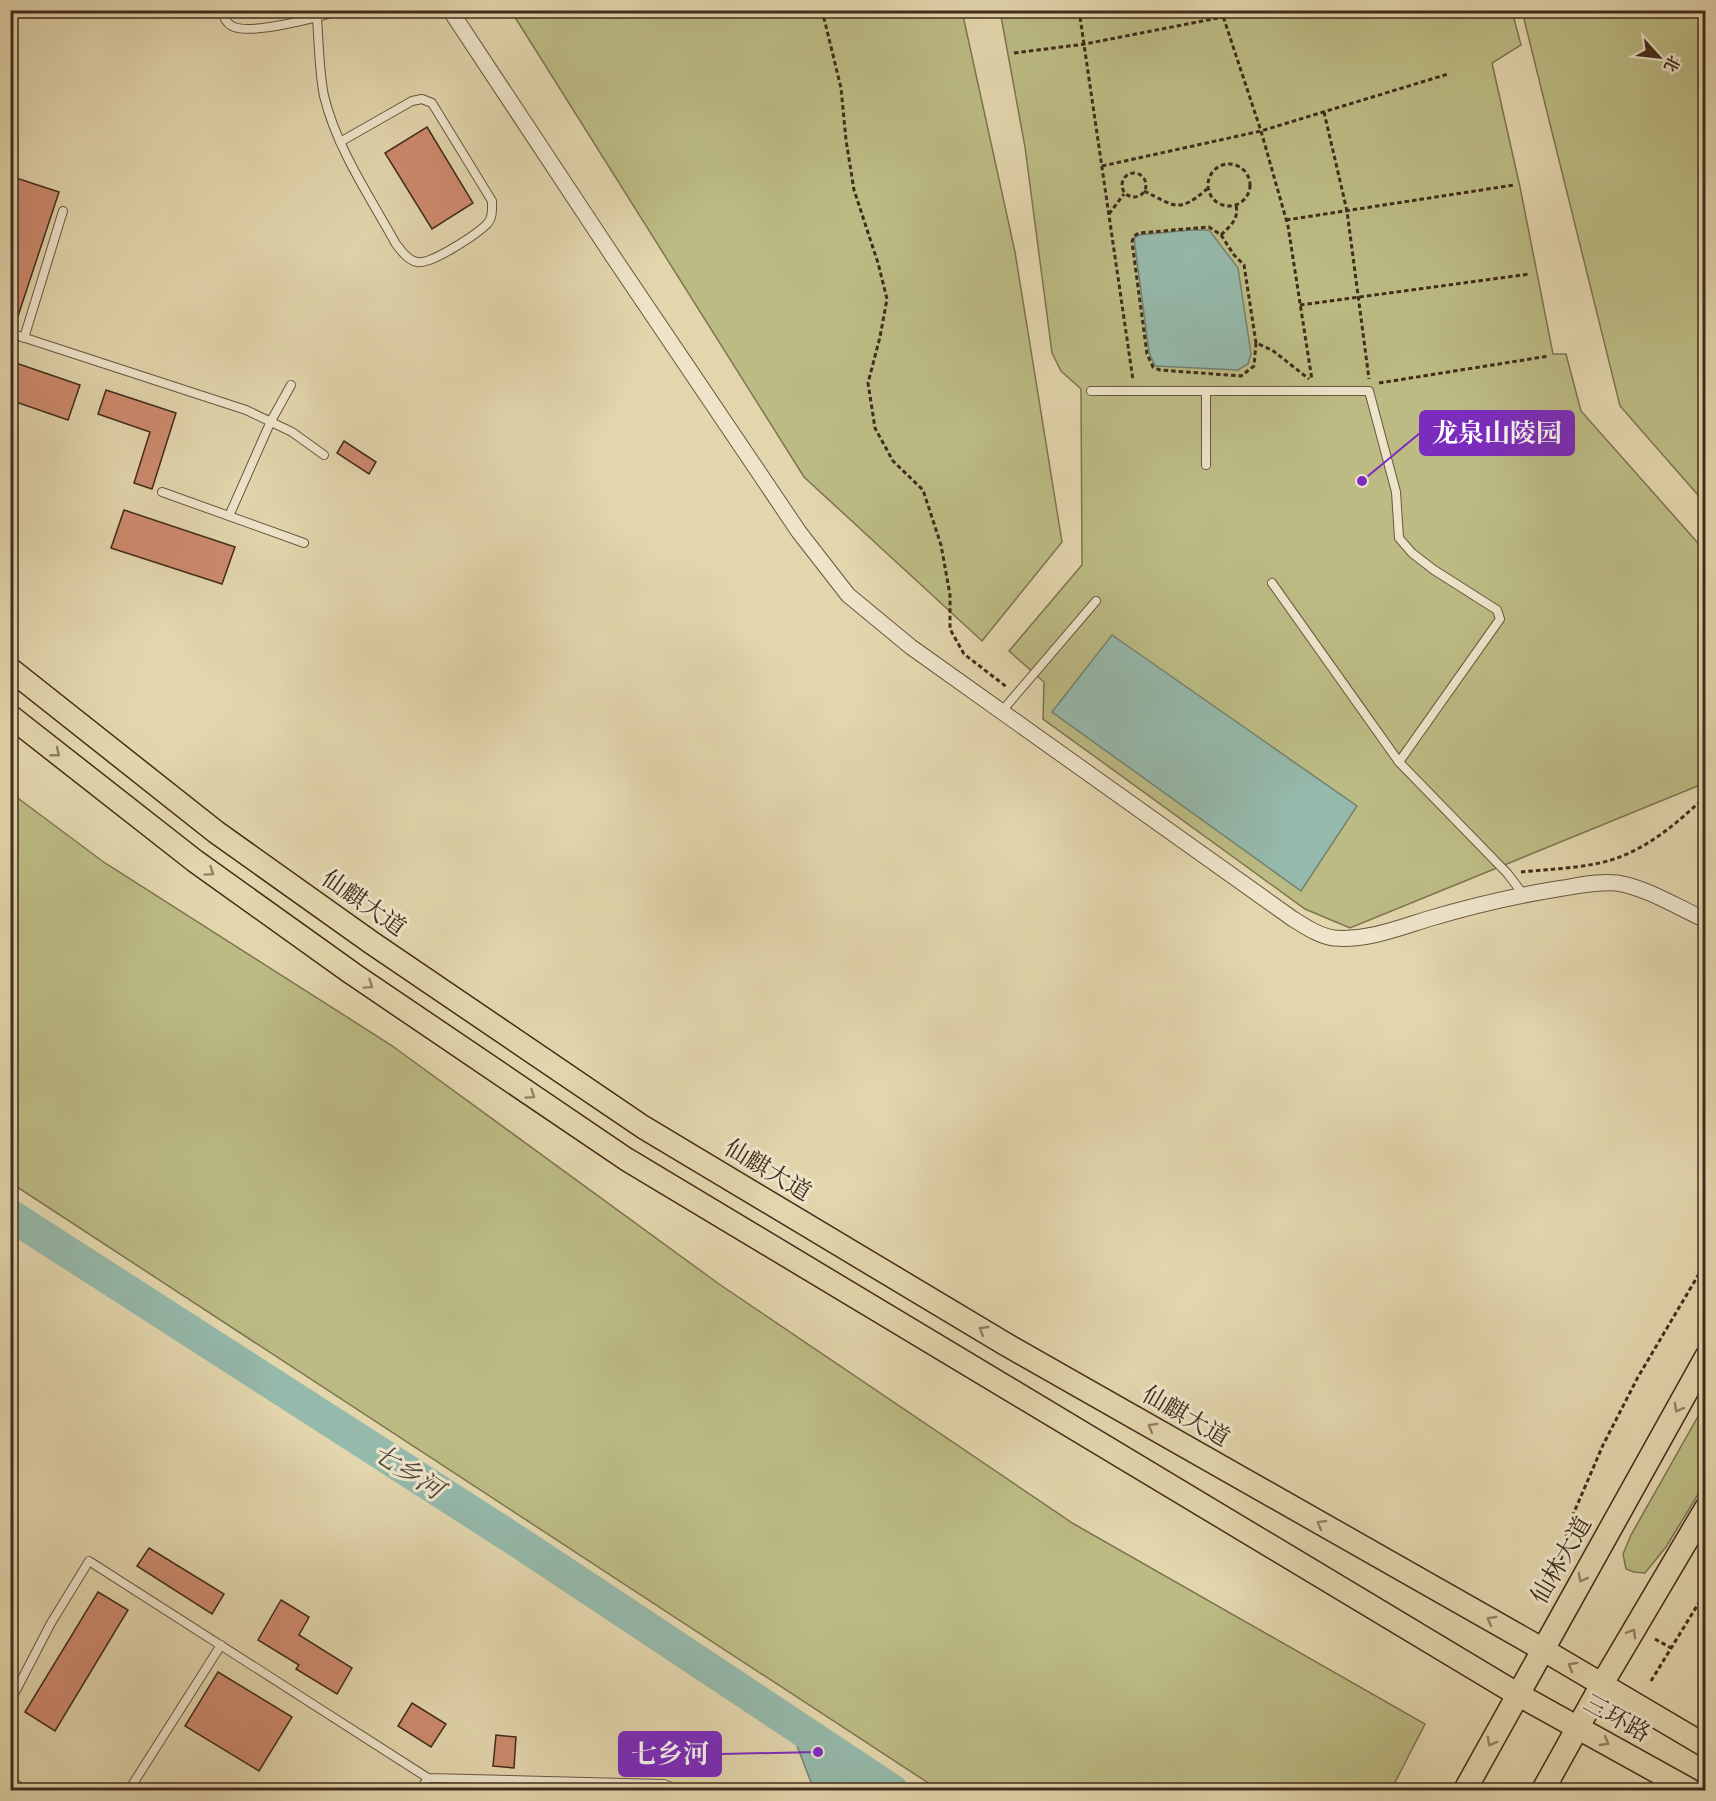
<svg xmlns="http://www.w3.org/2000/svg" width="1716" height="1801" viewBox="0 0 1716 1801" font-family="Vollkorn,'Noto Serif SC',serif">
<rect width="100%" height="100%" fill="#e3d6ad"/>
<filter id="stains"><feTurbulence type="fractalNoise" baseFrequency=".00333" numOctaves="4"/><feColorMatrix values="0 0 0 0 .2 0 0 0 0 .09 0 0 0 0 .02 0 0 0 .5 -.17"/></filter>
<radialGradient id="worn" r=".72"><stop offset=".6" stop-color="#630" stop-opacity="0"/><stop offset="1" stop-color="#630" stop-opacity=".3"/></radialGradient>
<g fill="#bcbb84" stroke="#7e7450" stroke-width="1.5">
<path d="M511,11H962L1015,252L1062,542L982,641L804,477Z"/>
<path d="M1000,11H1512L1521,45L1492,63L1520,187L1553,354H1566L1581,411L1705,551V783L1350,928L1305,909L1043,719L1044,682L1009,651L1082,565L1081,389L1061,371L1052,353L1025,147Z"/>
<path d="M1522,11H1705V503L1620,406Z"/>
<path d="M11,793L105,863L391,1045L719,1284L1074,1524L1425,1724L1391,1790H939L11,1183Z"/>
<path d="M1705,1404V1483L1666,1547L1645,1573L1634,1572L1626,1569L1623,1554L1631,1535Z"/>
</g>
<g fill="#95b9ab" stroke="#738172" stroke-width="1.5">
<path d="M1191,230H1209L1238,268L1251,354L1248,364L1238,370L1155,366L1149,352L1134,238L1139,235Z"/>
<path d="M1112,635L1357,806L1301,891L1052,712Z"/>
<path d="M787,1720L894,1790H814Z"/>
</g>
<g fill="none" stroke-linecap="round" stroke-linejoin="round">
<path stroke="#95b9ab" stroke-width="32" d="M10,1215L523,1545L892,1790"/>
</g>
<g fill="#ce8b6f" stroke="#412c1c" stroke-width="1.5">
<path d="M427,127L473,203L432,229L385,153Z"/>
<path d="M10,176L59,192L14,328L10,327Z"/>
<path d="M10,361L80,385L68,420L10,400Z"/>
<path d="M106,390L176,413L152,489L134,483L150,432L98,414Z"/>
<path d="M344,441L376,462L369,474L337,453Z"/>
<path d="M124,510L235,547L222,584L111,548Z"/>
<path d="M149,1548L224,1594L212,1614L137,1566Z"/>
<path d="M98,1592L128,1610L55,1731L25,1712Z"/>
<path d="M281,1600L309,1617L299,1635L352,1668L337,1694L296,1669L299,1665L258,1640Z"/>
<path d="M218,1672L292,1717L259,1771L185,1726Z"/>
<path d="M412,1703L446,1724L431,1747L398,1726Z"/>
<path d="M496,1735L516,1737L514,1768L493,1766Z"/>
</g>
<g fill="none" stroke-linecap="round" stroke-linejoin="round">
<g stroke="#6a5640" stroke-width="10">
<g id="service">
<path d="M222,10C223,16 226,23 232,26C249,36 320,17 340,10"/>
<path d="M317,19C319,44 319,71 324,96C337,149 370,197 396,244C402,252 408,260 417,262C431,265 477,234 487,224C493,218 492,209 492,201L432,103L422,99L412,101L340,142"/>
<path d="M10,333L246,410L292,432L324,455"/>
<path d="M24,338L63,211"/>
<path d="M1091,391H1369L1396,492L1399,538L1412,553L1434,570L1497,610L1500,619L1399,762"/>
<path d="M1206,465V391"/>
<path d="M162,492L304,543"/>
<path d="M229,516L271,421L291,385"/>
<path d="M1272,583L1399,762L1507,873L1523,894"/>
<path d="M1002,711L1096,601"/>
<path d="M10,1702L51,1623L89,1561L428,1778L664,1784L678,1790"/>
<path d="M10,1781L25,1790"/>
<path d="M129,1790L221,1645"/>
<path d="M420,1790L428,1778"/>
</g>
</g>
<g stroke="#6a5640" stroke-width="17">
<path id="minor" d="M450,10L612,255L799,532L848,595L911,647L1293,919C1306,927 1319,936 1334,938C1366,941 1399,928 1428,919C1471,906 1514,896 1557,889C1577,886 1597,881 1617,883C1645,887 1679,908 1706,920"/>
</g>
<g stroke="#412c1c" stroke-width="25">
<g id="primary">
<path d="M10,669L216,832L372,943L643,1127L1007,1345L1542,1649L1706,1746"/>
<path d="M10,716L195,861L353,974L626,1159L1517,1694L1690,1790"/>
<path d="M1465,1790L1706,1357"/>
<path d="M1543,1790L1602,1684L1706,1508"/>
</g>
</g>
<g stroke="#412c1c" stroke-width="3" stroke-dasharray="4.5 3" stroke-linecap="butt">
<path d="M822,10L841,88L846,140L854,190L878,263L887,299L880,337L868,383L875,428L893,461L923,490L941,545L950,595V629L964,654L1008,688"/>
<path d="M1079,10L1133,380"/>
<path d="M1221,10L1261,131L1288,226L1312,380"/>
<path d="M1694,10L1706,29"/>
<path d="M1014,53L1085,44L1223,17L1239,10"/>
<path d="M1324,112L1347,211L1369,379"/>
<circle cx="1229" cy="185" r="21"/>
<path d="M1102,166L1261,131L1448,74"/>
<circle cx="1134" cy="185" r="12"/>
<path d="M1144,191C1175,206 1178,214 1207,189"/>
<path d="M1109,214L1124,194"/>
<path d="M1286,220L1514,185"/>
<path d="M1221,235C1231,225 1239,219 1236,205"/>
<path d="M1300,305L1530,274"/>
<path d="M1256,343L1254,366L1241,376L1160,370L1153,367L1147,354L1132,242L1134,236L1139,233L1209,227L1221,235L1234,255L1244,265L1256,343L1272,350L1309,379"/>
<path d="M1379,383L1549,356"/>
<path d="M1521,872C1550,869 1595,868 1622,856C1655,843 1680,820 1706,796"/>
<path d="M1556,1582L1569,1524L1603,1445L1638,1377L1706,1262"/>
<path d="M1655,1639L1671,1648"/>
<path d="M1651,1681L1706,1591"/>
</g>
<use href="#service" stroke="#ede4ca" stroke-width="8"/>
<use href="#minor" stroke="#ede4ca" stroke-width="15"/>
<use href="#primary" stroke="#e3d6ad" stroke-width="22"/>
</g>
<defs><path id="oneway-chevron" d="M-2-3.5L2.5 0L-2 3.5" fill="none" stroke-width="1.6" stroke-linecap="round" stroke-linejoin="round" transform="scale(1.5)"/></defs>
<g stroke="#928164">
<use href="#oneway-chevron" transform="translate(56 753) rotate(38)"/>
<use href="#oneway-chevron" transform="translate(210 872) rotate(35)"/>
<use href="#oneway-chevron" transform="translate(369 985) rotate(34)"/>
<use href="#oneway-chevron" transform="translate(531 1095) rotate(34)"/>
<use href="#oneway-chevron" transform="translate(983 1330) rotate(-149)"/>
<use href="#oneway-chevron" transform="translate(1678 1408) rotate(119)"/>
<use href="#oneway-chevron" transform="translate(1152 1427) rotate(-150)"/>
<use href="#oneway-chevron" transform="translate(1321 1524) rotate(-150)"/>
<use href="#oneway-chevron" transform="translate(1582 1578) rotate(119)"/>
<use href="#oneway-chevron" transform="translate(1491 1620) rotate(-150)"/>
<use href="#oneway-chevron" transform="translate(1632 1633) rotate(-60)"/>
<use href="#oneway-chevron" transform="translate(1572 1666) rotate(-150)"/>
<use href="#oneway-chevron" transform="translate(1491 1742) rotate(119)"/>
<use href="#oneway-chevron" transform="translate(1605 1742) rotate(30)"/>
</g>
<g text-anchor="middle" stroke-width="6" stroke-linejoin="round" paint-order="stroke">
<g font-size="24" fill="#412c1c" stroke="#ede4ca">
<text transform="translate(364 903) rotate(35)" y="8">仙麒大道</text>
<text transform="translate(768 1170) rotate(31)" y="8">仙麒大道</text>
<text transform="translate(1186 1416) rotate(30)" y="8">仙麒大道</text>
<text transform="translate(1561 1560) rotate(-60)" y="8">仙林大道</text>
<text transform="translate(1617 1718) rotate(29)" y="8">三环路</text>
</g>
<g font-size="26" font-style="italic" fill="#524839" stroke="#ede4ca">
<text transform="translate(408 1471) rotate(33)" y="9">七乡河</text>
</g>
</g>
<path fill="none" stroke="#7b2cbf" stroke-width="2" d="M1362 481L1420 433M818 1752L721 1754"/>
<g fill="#7b2cbf" stroke="#ede4ca" stroke-width="2">
<circle cx="1362" cy="481" r="6"/>
<circle cx="818" cy="1752" r="6"/>
</g>
<g fill="#7b2cbf" stroke="#7b2cbf" stroke-width="2">
<rect x="1420" y="411" width="154" height="44" rx="6"/>
<rect x="619" y="1732" width="102" height="44" rx="6"/>
</g>
<g font-size="26" text-anchor="middle" font-weight="bold" fill="#fff">
<text x="1497" y="442">龙泉山陵园</text>
<text x="670" y="1763">七乡河</text>
</g>
<rect width="1716" height="1801" fill="none" stroke="#e3d6ad" stroke-width="36"/>
<rect x="12" y="12" width="1692" height="1777" fill="none" stroke="#412c1c" stroke-width="3"/>
<rect x="18" y="18" width="1680" height="1765" fill="none" stroke="#412c1c" stroke-width="1.5"/>
<g transform="translate(1659 57) rotate(117)" stroke="#ede4ca" stroke-width="4.5" paint-order="stroke">
<path d="M0-4.5L10 22L0 15L-10 22Z" fill="#412c1c"/>
<text y="-9" font-size="16" font-weight="bold" text-anchor="middle" fill="#412c1c">北</text>
</g>
<rect width="100%" height="100%" filter="url(#stains)"/>
<rect width="100%" height="100%" fill="url(#worn)"/>
</svg>
